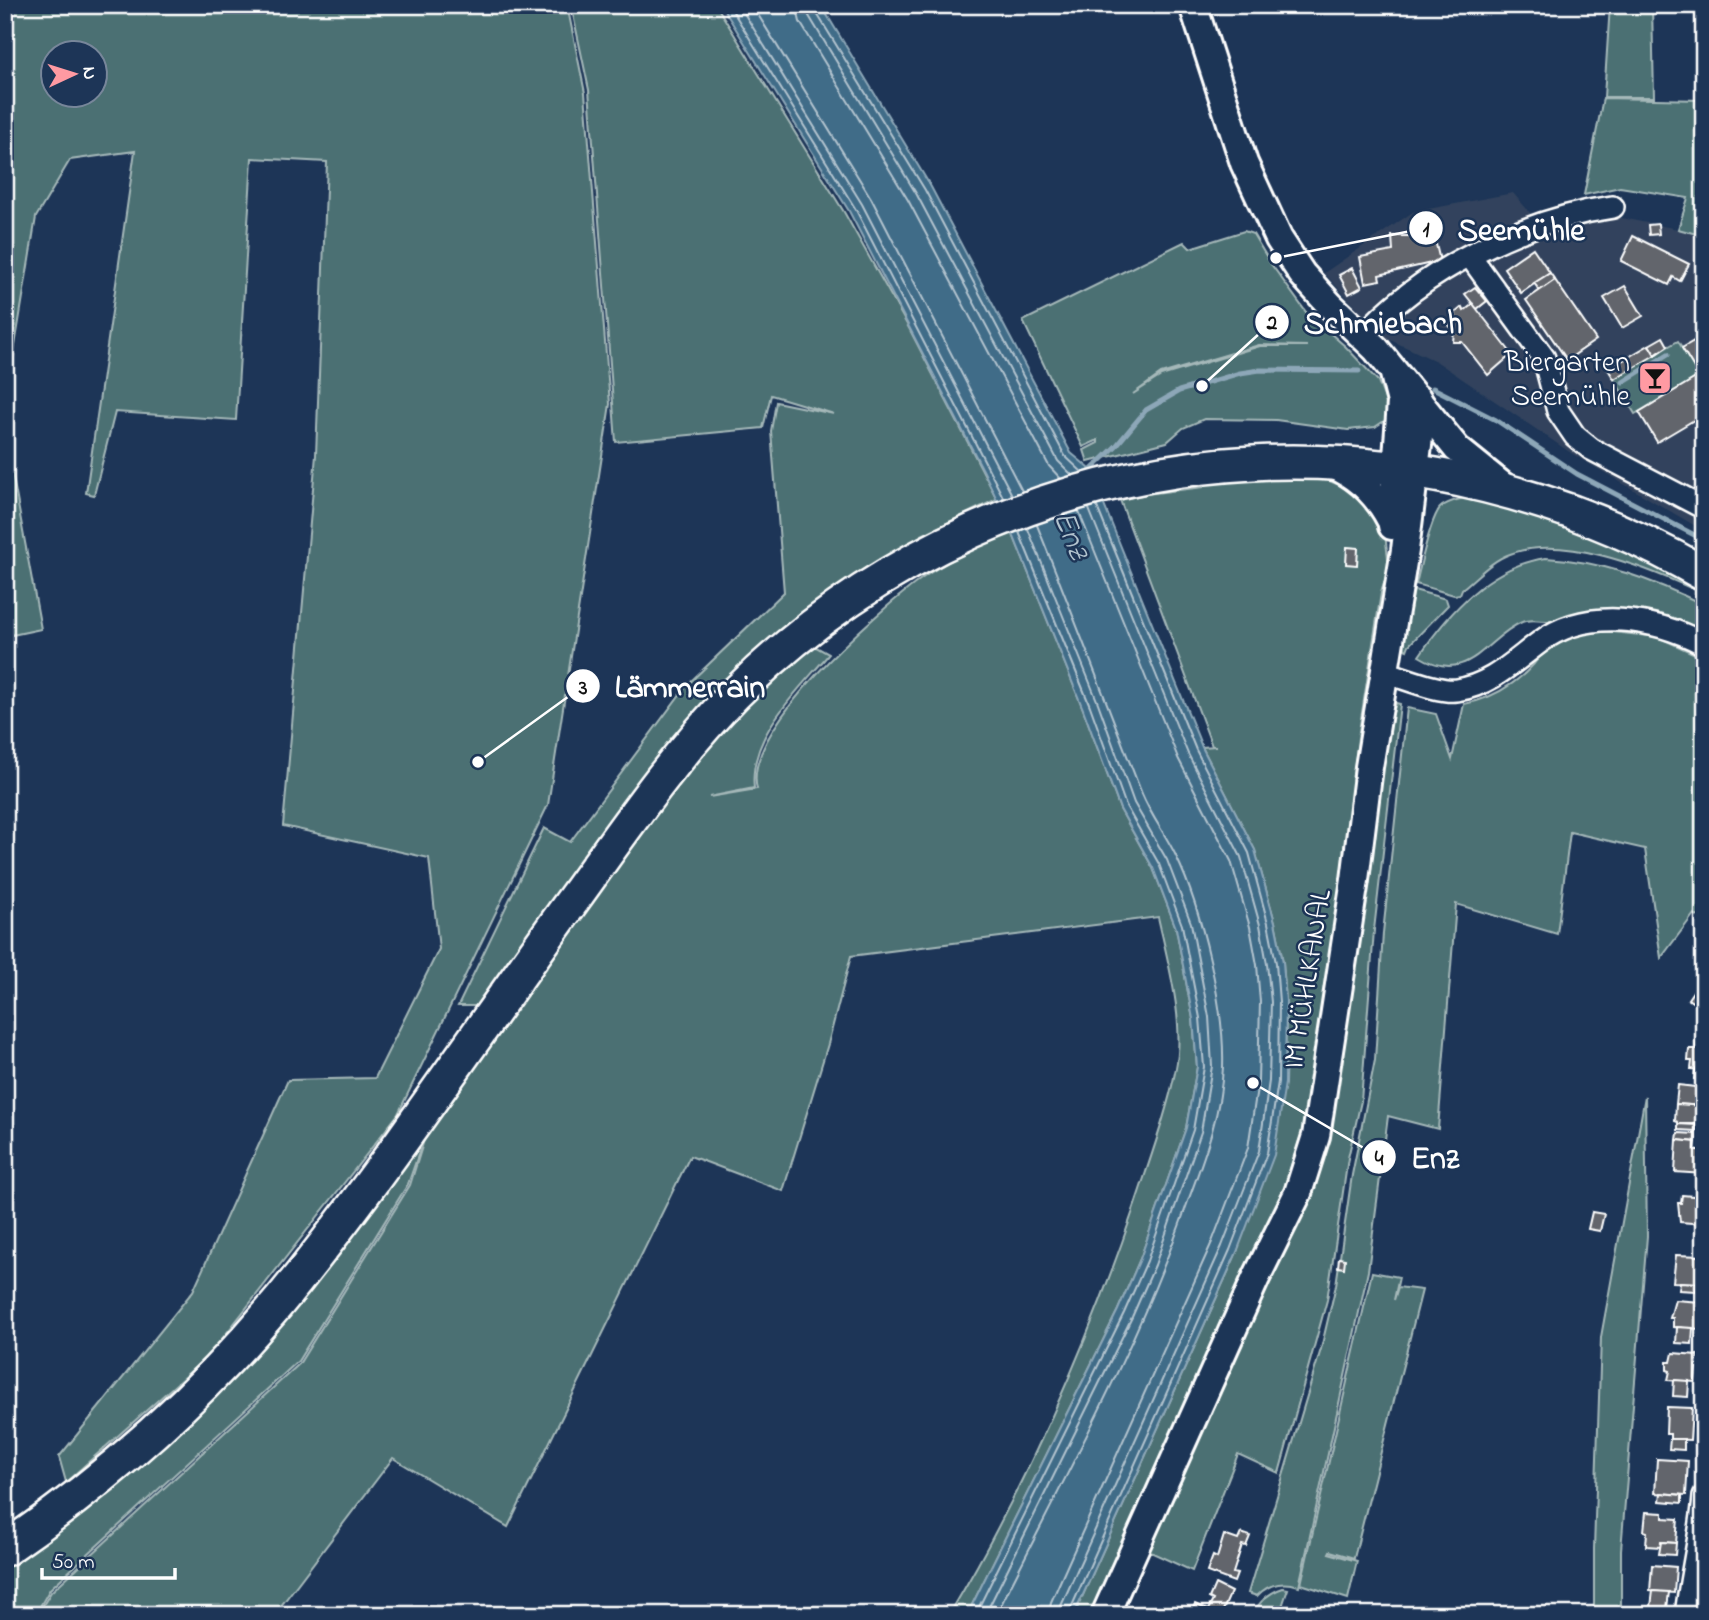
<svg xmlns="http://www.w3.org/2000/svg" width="1709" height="1620" viewBox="0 0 1709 1620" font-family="'Indie Flower',sans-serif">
<rect width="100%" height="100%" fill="#1d3557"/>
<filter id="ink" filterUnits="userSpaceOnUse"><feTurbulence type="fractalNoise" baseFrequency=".0143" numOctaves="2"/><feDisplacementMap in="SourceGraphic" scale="14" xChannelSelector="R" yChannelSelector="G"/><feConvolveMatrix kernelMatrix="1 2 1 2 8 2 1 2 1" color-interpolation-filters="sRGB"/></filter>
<g filter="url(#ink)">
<path fill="#32435d" d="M1513,193L1545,230L1611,216L1678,229L1704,236V531L1571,453L1436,361L1384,337L1324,273L1413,212Z"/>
<g fill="#4b7073" stroke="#a5b8b9" stroke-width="2" fill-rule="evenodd">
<path d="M5,5H567L585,93L610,404L548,805L398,1114L211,1353L66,1482L59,1457L193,1291L288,1080L375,1078L439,949L429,858L283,826L316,455L327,162L252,158L236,420L115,412L94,495L86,493L135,151L70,160L36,217L5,407ZM52,52H94V94H52Z"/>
<path d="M571,5H716L844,212L910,330L997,499L922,535L845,584L484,1006H458L544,828L570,842L687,685L784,592L771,431L776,402L834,414L771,395L763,428L616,442L589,90Z"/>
<path d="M1610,5H1652L1654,97H1604Z"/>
<path d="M1603,98L1704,100V236L1678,229L1688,198L1620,187L1584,195Z"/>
<path d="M1244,231L1253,234L1271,264L1306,312L1346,347L1378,381L1388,407L1387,419L1375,427L1348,430L1276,420L1204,419L1183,428L1167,442L1088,462L1084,450L1098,443V440L1083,447L1023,321L1184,242L1190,248ZM1259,345L1307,346H1260L1161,376L1133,394L1161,374Z"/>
<path d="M1678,341L1699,376L1635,414L1608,369L1649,345L1655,354Z"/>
<path d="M5,434L41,629L12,635L5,619Z"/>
<path d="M1203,478L1325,479L1351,490L1371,510L1385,534L1389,566L1381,593L1358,738L1342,876L1302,1132L1284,1188L1093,1615H1074L1237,1252L1285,1083L1286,1001L1283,962L1275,922L1255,850L1202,747L1216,746H1212L1120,500L1146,494L1203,487Z"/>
<path d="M1471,496L1591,534L1697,584L1693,589C1644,567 1563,534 1510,554C1492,560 1476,578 1462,589L1460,594L1454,595L1416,584C1420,568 1430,519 1440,508C1447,501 1462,499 1471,496Z"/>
<path d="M1012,532L1083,709L1120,809L1153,868L1176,928L1193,1019L1197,1067L1186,1128L1140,1259L1118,1310L967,1615H949C1024,1489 1088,1344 1135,1205C1149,1162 1167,1113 1176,1068C1185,1023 1168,962 1158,917L851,956L828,1044L783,1191L690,1156L508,1527L393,1458L274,1615H37L51,1592L299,1364L410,1185L424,1140L612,864L698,751L809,643L829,654C798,691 748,736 754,788L709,797L757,789C741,730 877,612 921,579C948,559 981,546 1012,532Z"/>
<path d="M1546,558C1602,561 1653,580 1704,605V635C1666,620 1631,605 1590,610C1577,612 1566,619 1554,621C1544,622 1531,618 1522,622C1486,637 1469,687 1419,656C1449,612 1490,566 1546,558Z"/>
<path d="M1414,590L1446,599L1448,605L1409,645L1407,650L1405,649L1404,637Z"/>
<path d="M1595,630L1658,637L1704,658V920L1694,914L1661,958L1645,849L1570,832L1557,934L1456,904L1438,1129L1388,1116L1368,1271L1299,1586C1283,1581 1269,1583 1257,1596L1248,1593L1321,1349L1336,1285L1352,1175L1375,1060L1383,933L1407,708L1436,714L1452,759L1464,704C1497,698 1532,675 1547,644Z"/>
<path d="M1396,703L1400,704L1374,930L1361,1101L1348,1158L1327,1300L1279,1473L1238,1454L1192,1571L1146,1550L1304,1201L1343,1002L1389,726Z"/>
<path d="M1645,1096L1647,1236L1621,1550V1615H1594V1549L1601,1337Z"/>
<path d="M419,1137L423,1141L408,1184L298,1361L50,1589L35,1615H5V1562L40,1540Z"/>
<path d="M1372,1272L1399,1277L1394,1300L1398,1287L1422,1290L1354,1558L1330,1551L1329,1553L1357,1561L1348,1599L1301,1584Z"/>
<path d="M1283,1588L1288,1589L1279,1615H1252C1260,1601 1268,1593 1283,1588Z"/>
</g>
<path fill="#416c88" stroke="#8da7b8" stroke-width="2" d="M721,5H821L931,187L1071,453L1089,468L1202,747L1255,850L1275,922L1283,962L1286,1001L1285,1083L1274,1155L1237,1252L1074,1615H967L1118,1310L1140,1259L1186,1128L1197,1067L1193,1019L1176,928L1153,868L1120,809L1083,709L1012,532L984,472L849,211Z"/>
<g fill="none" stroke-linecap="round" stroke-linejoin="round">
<g stroke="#b3c4cf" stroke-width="2">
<path d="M729,5L855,208L1004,499"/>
<path d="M739,5L862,204L1012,495"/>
<path d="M752,5L871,198L1022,491"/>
<path d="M796,5L800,22L908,200L1049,466L1061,479"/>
<path d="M806,5L809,16L917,195L1058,461L1073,476"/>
<path d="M815,5L816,12L925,190L1065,456L1083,473"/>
<path d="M975,1615L1124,1313L1147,1261L1193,1130L1204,1067L1200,1018L1182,925L1159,864L1126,806L1090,706L1019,532"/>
<path d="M985,1615L1132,1317L1155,1265L1201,1132L1212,1066L1209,1017L1191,923L1167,860L1134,803L1098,703L1028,529"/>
<path d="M996,1615C1063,1480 1138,1346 1187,1204C1203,1160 1221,1115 1223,1067C1225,1008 1202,910 1176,856C1166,835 1151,816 1142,794C1107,704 1073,614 1037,525"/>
<path d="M1049,1615L1051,1602L1212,1242L1248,1148L1258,1081L1260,1002L1257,965L1250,927L1231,861L1178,758L1079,512"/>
<path d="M1059,1615L1061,1606L1222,1246L1259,1151L1269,1081L1271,1002L1267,964L1260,925L1241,857L1188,754L1089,509"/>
<path d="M1068,1615L1230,1250L1267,1153L1278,1082L1279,1002L1276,963L1268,923L1249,853L1196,750L1097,507"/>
</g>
<g stroke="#8da7b8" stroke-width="5">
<path d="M1623,382L1668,354"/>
<path d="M1433,388L1496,420L1577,474L1704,540"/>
<path d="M1087,474L1116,446L1146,410L1179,391L1240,373L1260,370L1359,371"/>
</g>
</g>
<g fill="#62656c" stroke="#fff" stroke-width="2">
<path d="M1658,224L1659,234L1649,235L1648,225Z"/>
<path d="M1392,236H1434L1440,261L1379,275L1380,280L1365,283L1360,257L1393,251Z"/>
<path d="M1633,236L1689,264L1680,281L1673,277L1669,285L1621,261Z"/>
<path d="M1533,248L1550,273L1521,293L1504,268Z"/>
<path d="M1352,268L1362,287L1349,294L1339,275Z"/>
<path d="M1704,272V288L1697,284Z"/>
<path d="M1550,273L1555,280L1540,291L1534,283Z"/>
<path d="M1555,280L1596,340L1567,360L1526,300Z"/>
<path d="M1625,286L1643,316L1622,328L1604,298Z"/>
<path d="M1475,287L1487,301L1477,309L1465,294Z"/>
<path d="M1473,304L1512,354L1488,375L1462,342H1453L1454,331L1448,324L1456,317L1454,314L1462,307L1464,311Z"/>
<path d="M1663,337L1668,346L1655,355L1649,345Z"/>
<path d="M1699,338L1704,342V373L1699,376L1682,348Z"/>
<path d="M1649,345L1655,355L1614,379L1608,369Z"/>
<path d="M1704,373V414L1657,442L1639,412Z"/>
<path d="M1347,547L1358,548L1357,565L1346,564Z"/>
<path d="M1700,981L1704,983V1010L1688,999Z"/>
<path d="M1697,1038H1704V1070L1691,1069L1692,1061H1688L1689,1049H1696Z"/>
<path d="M1695,1070H1704V1080L1694,1079Z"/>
<path d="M1678,1085L1704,1088V1106L1676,1104Z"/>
<path d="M1676,1104L1704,1106V1124H1678V1122L1675,1121Z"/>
<path d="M1678,1124L1696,1125V1131L1678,1130Z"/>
<path d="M1678,1133L1696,1134V1142L1677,1140Z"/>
<path d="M1677,1140L1696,1142L1695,1150H1704V1174L1675,1172Z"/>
<path d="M1682,1195L1704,1197V1224L1680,1222L1678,1203H1681Z"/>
<path d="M1592,1212L1604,1214L1600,1231L1588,1229Z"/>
<path d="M1676,1255L1701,1256L1698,1283L1673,1282Z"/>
<path d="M1339,1258L1345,1259L1344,1268L1338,1267Z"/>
<path d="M1680,1282L1697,1283L1696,1291L1679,1290Z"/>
<path d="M1675,1300L1700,1302L1699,1329L1673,1327V1318H1670Z"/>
<path d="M1677,1327L1693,1328L1692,1344L1676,1343Z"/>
<path d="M1673,1353L1697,1355L1695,1382L1668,1380L1670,1371L1667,1370V1362H1671Z"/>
<path d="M1674,1380L1689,1381L1688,1397L1673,1396Z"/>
<path d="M1667,1407L1692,1408L1690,1440L1670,1439V1434H1666Z"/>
<path d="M1670,1439H1684V1450L1669,1449Z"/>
<path d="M1657,1459L1688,1461L1686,1495L1655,1493Z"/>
<path d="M1661,1493L1682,1495V1503L1660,1501Z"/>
<path d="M1646,1512L1663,1513V1518L1678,1519L1676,1543L1661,1542V1547L1646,1546L1647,1532L1644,1531Z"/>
<path d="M1241,1533L1250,1536L1246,1546L1242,1545L1233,1573L1237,1574L1234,1582L1207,1572L1213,1556L1217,1558L1224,1535L1238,1540Z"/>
<path d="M1661,1542L1676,1543L1675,1555L1659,1554Z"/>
<path d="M1652,1565L1676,1567L1674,1593L1650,1591Z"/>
<path d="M1215,1584L1231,1592L1221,1615H1189L1195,1604L1208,1610L1213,1600L1209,1598Z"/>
<path d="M1653,1591L1669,1592L1667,1608L1651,1607Z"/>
<path d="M1647,1607L1665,1608V1615L1647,1614Z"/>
</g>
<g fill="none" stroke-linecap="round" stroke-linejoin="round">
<g stroke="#fff" stroke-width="26">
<g id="minor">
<path d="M1470,256L1544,358L1558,411L1575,436L1591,449L1704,508"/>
<path d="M1362,337C1421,270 1525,219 1613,207"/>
<path d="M1384,672C1403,677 1439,693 1457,690C1491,685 1513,662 1540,642C1587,607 1655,618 1704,644"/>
<path d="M1686,1615C1691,1575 1701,1536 1704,1496"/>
</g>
</g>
<g stroke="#fff" stroke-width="32">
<g id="tertiary">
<path d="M1193,5L1244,163L1279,239L1302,274L1330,305L1376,349L1457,449L1504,487"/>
<path d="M1331,464C1358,476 1378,495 1391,521"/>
<path d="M1392,526L1401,402L1394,374"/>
<path d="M1105,1615L1256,1278L1298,1193L1316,1136L1355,880L1369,767L1405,550L1420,429L1418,399"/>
</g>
</g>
<g stroke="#fff" stroke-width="38">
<path id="primary" d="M5,1549C123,1468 228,1371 315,1257C407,1139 490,1014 578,893C627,825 675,755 734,695C872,557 1058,473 1253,463C1410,455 1568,495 1704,574"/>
</g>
<use href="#minor" stroke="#1d3557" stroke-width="21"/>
<use href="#tertiary" stroke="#1d3557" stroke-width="26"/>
<use href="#primary" stroke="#1d3557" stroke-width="33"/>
</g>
</g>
<defs>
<g id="bar-square" transform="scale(1.75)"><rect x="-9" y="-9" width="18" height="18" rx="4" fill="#ff9aa2" stroke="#1d3557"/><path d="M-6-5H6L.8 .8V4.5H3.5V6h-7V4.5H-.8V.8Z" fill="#111"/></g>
</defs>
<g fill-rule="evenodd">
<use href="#bar-square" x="1655" y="378"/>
</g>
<g text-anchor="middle" stroke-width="5" stroke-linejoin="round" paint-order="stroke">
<g font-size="30" fill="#fff" stroke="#1d3557" text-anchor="end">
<text x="1630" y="371">Biergarten<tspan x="1630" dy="34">Seemühle</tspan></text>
</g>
<g font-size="30" fill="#fff" stroke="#1d3557">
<text transform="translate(1306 979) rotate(-81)" y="10">IM MÜHLKANAL</text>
</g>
<g font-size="32" font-style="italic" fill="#b3c4cf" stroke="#1d3557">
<text transform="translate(1073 534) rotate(68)" y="11">Enz</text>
</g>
</g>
<path fill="none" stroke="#fff" stroke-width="2.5" d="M1276 258L1426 228M1202 386L1272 322M478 762L583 686M1253 1083L1379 1157"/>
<g fill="#fff" stroke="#1d3557" stroke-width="2.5">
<circle cx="1276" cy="258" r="7"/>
<circle cx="1202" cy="386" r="7"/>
<circle cx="478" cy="762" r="7"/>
<circle cx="1253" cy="1083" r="7"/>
<circle cx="1426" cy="228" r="18"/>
<circle cx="1272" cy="322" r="18"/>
<circle cx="583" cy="686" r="18"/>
<circle cx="1379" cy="1157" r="18"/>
</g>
<g font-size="21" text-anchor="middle" font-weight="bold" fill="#111">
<text x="1426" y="236">1</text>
<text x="1272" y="329">2</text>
<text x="583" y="694">3</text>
<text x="1379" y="1165">4</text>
</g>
<g font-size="32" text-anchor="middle" font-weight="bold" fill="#fff" stroke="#1d3557" stroke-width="5" stroke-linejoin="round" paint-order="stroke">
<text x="1521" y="240">Seemühle</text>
<text x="1383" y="333">Schmiebach</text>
<text x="690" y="697">Lämmerrain</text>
<text x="1435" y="1168">Enz</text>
</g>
<rect width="1709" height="1620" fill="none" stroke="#1d3557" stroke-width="28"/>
<rect x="14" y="14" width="1681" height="1592" fill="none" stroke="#fff" stroke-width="2.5" filter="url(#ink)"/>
<g transform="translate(74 74) rotate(86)"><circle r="33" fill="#1d3557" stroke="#77869a" stroke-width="2"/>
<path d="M0-5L12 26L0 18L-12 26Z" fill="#ff9aa2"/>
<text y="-10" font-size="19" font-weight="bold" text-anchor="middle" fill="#ffffff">N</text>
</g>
<path d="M42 1568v10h133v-10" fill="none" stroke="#ffffff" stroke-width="3.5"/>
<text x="52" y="1568" font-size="21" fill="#ffffff" stroke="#1d3557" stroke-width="5" paint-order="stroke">50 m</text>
</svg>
